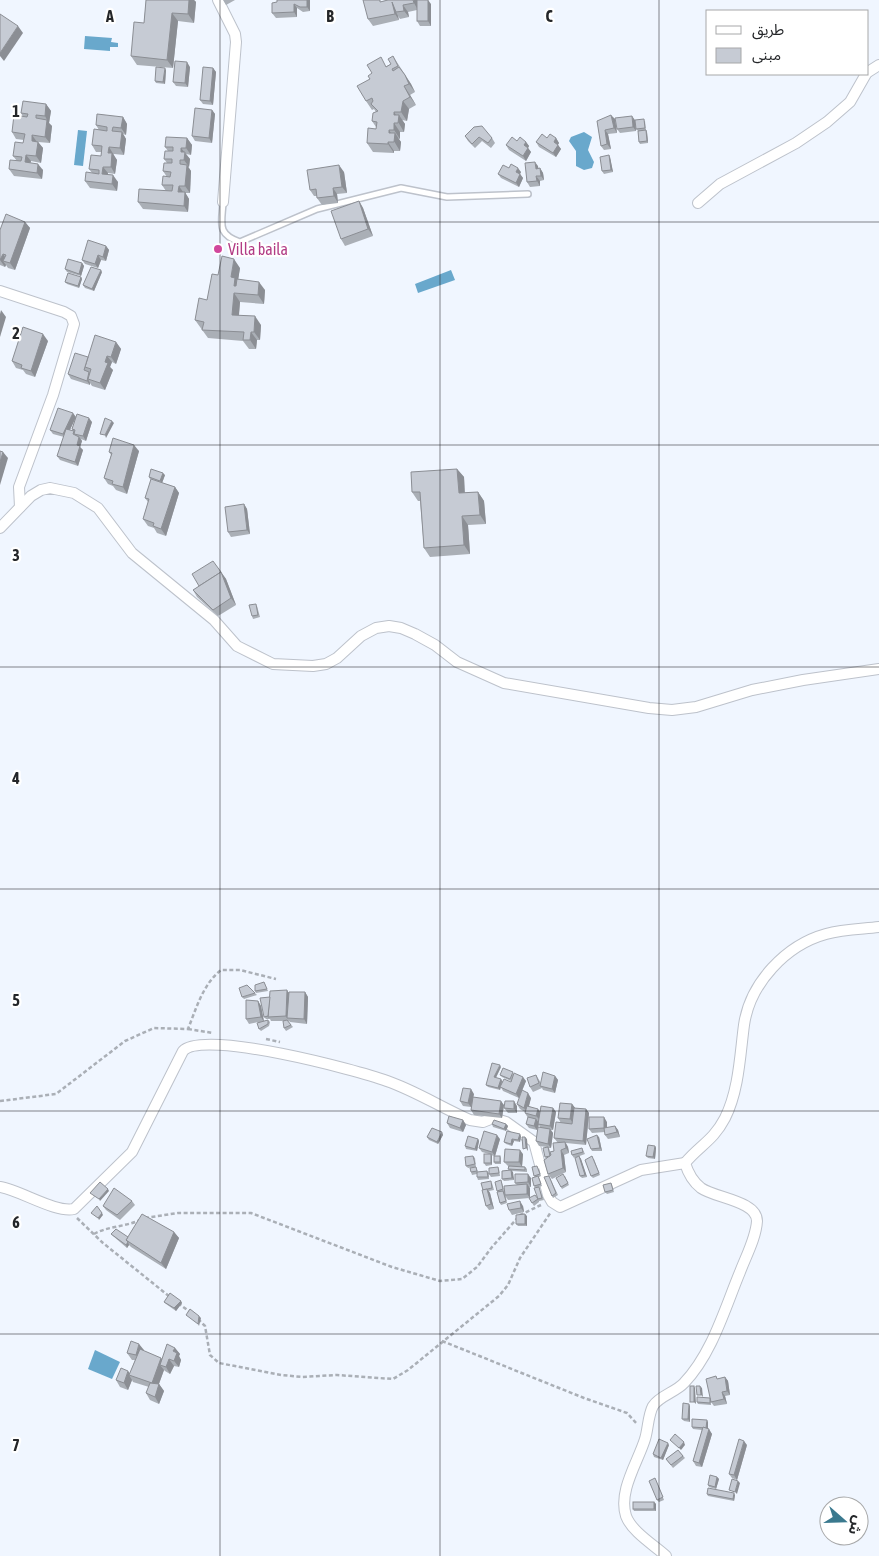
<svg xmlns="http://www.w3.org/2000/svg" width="879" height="1556" viewBox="0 0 879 1556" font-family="'Asap Condensed','Noto Sans Arabic',sans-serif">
<rect width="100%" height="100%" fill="#f0f6ff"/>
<g fill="#69a8cc">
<path d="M85,36L112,38L111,42L118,43V47H110V51L84,49Z"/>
<path d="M78,130L87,131L83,166L74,165Z"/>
<path d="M584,132L592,137L588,150L594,162L592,168L584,170L576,166V151L569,141L571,137Z"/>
<path d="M451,270L455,280L418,293L415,284Z"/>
<path d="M95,1350L120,1362L112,1379L88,1369Z"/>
</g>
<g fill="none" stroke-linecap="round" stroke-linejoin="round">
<g stroke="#bdc2cb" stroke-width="8">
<path id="lane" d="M223,202C222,223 216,234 240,242L317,209L401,188L447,197L528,194"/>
</g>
<g stroke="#bdc2cb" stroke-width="12">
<g id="street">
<path d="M218,0L235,34L236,42L223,202"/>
<path d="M868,72L879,65"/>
<path d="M698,203L720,184L796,143L827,122L850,102L866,74"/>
<path d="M0,291L64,312L71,316L74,324L53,395L19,487L20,507"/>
<path d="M0,528L31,496L41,490L50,488L74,493L98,508L132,553L214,620L237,646L273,664L313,666L326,664L337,658L361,636L376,628L389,626L401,628L415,634L435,645L457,662L504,683L649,708L672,710L696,707L752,690L803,680L879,669"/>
<path d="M0,1187C22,1191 55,1213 74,1209L132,1152L183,1051C203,1029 357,1070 387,1081C416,1091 442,1108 470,1120L483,1122L493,1118L506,1122L534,1142L548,1195L552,1202L560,1207L641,1170L685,1163"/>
<path d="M666,1556C654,1545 632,1532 626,1516C618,1491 638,1462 645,1439C648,1430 648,1415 653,1406C659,1396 676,1392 684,1383C712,1354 725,1308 740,1272C746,1256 756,1238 757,1221C757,1201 715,1198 701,1188C692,1181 688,1173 685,1163C700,1145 713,1141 725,1118C739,1090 740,1055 744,1025C750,983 786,945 826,934C843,929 862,929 879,927"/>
</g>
</g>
<g stroke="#aaafb6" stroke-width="2.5" stroke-dasharray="4 2.5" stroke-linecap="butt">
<path d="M188,1029L213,1033"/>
<path d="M266,1039L280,1042"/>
<path d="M0,1101L56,1094L125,1041L154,1028L188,1029C196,1009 203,984 221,970H240L276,979"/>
<path d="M77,1218L103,1243L170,1297"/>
<path d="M145,1218L178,1213H251L392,1267L440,1281L462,1279L477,1267L492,1247L520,1215L541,1205"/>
<path d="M94,1234C108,1226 125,1227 140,1220"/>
<path d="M178,1303L190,1312"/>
<path d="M198,1319L205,1326L210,1355L219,1363L281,1375L302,1377L337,1375L393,1379L408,1370L499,1296L508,1285L520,1258L551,1212"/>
<path d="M442,1341L584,1398L627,1413L637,1424"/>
</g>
<use href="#lane" stroke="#fff" stroke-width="5"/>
<use href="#street" stroke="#fff" stroke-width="10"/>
</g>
<g fill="#aaafb6" fill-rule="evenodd">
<path d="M146,0H194L196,2L194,23L178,21L173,68L137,65L131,56L144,23Z"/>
<path d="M223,0H235L226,5Z"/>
<path d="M277,0H310V11L303,12L297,8V17L276,18L272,13L277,2Z"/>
<path d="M388,0L431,4V26H420L417,21V10L408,12L409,17L400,19L398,16L399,20L373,26L368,19L383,1Z"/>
<path d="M393,56L411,84L415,92L410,95L416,105L409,109L407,121L402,120L405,124L404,132H400V139L398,138L401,142L400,151H394V153L373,152L367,143L376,129V127L372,121L376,112L374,109L372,110L366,101L372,73L391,64Z"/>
<path d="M190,67L188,87L176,86L173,82Z"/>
<path d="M213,68L216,72L213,105L203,104L200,100Z"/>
<path d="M166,70L165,84L156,83L155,81Z"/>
<path d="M46,104L51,111L49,123L52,126L50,143L38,142L43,148L41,163L31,161L30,163L43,170L42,179L14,176L9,169L17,161L13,156L23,143L24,140L16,139L12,132L23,117L21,113Z"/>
<path d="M212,110L215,114L212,143L195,141L192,136Z"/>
<path d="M123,117L127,124L126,135L123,134L126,139L124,155L114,154L113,155L117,160L115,174L108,173L107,175L118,182L117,191L90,188L85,181L92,173L89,169L101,156V152H96L92,145L99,130L96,125Z"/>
<path d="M615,119L617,133L608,134L611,149L604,150L601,146L597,121Z"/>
<path d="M645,121L646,130L647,132L648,143L640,144L639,142L638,131L636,129V131L620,133L617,129Z"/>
<path d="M474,127L492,138L495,143L491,148L482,141L475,148L468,141L465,136Z"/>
<path d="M187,138L192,145L191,155L186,154L190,159L189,167H188L191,171L190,193H185L189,199L188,212L143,209L138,202L166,191L162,185L167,177L163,171L167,163L164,159L168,151L165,147Z"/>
<path d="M547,138H556L559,143L558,145L561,149L556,157L539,147L536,142Z"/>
<path d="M517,141L526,142L529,146L528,148L531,152L526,161L509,150L506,145Z"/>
<path d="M609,155L610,157L613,172L604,174L602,171Z"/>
<path d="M538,166V168H540L543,173L544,180L540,181V186L530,187L527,182Z"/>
<path d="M509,168L521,172L520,174L523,178L519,187L501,178L498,174Z"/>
<path d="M344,172L347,193L337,194L338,203L322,205L317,198V196H314L310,190Z"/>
<path d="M359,201L363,208L373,236L345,246L341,239Z"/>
<path d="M25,222L30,228L15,270L8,268L6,265L5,267L0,265V230Z"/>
<path d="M106,246L109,250L106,261L101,260L98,268L85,264L82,260Z"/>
<path d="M82,263L84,266L81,276L67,272L65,269Z"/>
<path d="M240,268L238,279L265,290L264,304L240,302L239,316L261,325L260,340H257L256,349H249L243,341L208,338L195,320L207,300L218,275Z"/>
<path d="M102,272L94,291L85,288L83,285Z"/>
<path d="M81,277L82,279L79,288L67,284L65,282Z"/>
<path d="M48,341L35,377L26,374L23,370L16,368L12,361Z"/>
<path d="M116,342L121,349L116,364L112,362L110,367L113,370L105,390L92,386L90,383V385L71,379L68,374L88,357Z"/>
<path d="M76,417L92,422L86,441L81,439L82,441L80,447L83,450L78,466L60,460L57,456L64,437L53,434L50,430ZM75,419L72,429L73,431L70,430Z"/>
<path d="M139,451L127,494L116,490L113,486L108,484L104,478L111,455L109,452Z"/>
<path d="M457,469L464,477L465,493L478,492L484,501L486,524L468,525L470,554L430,557L424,548L420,501H418L412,492Z"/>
<path d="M165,475L162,483L175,487L179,493L166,536L157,533L154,528L148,526L143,519L148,502L145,498L155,480L150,479L149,477Z"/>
<path d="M244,504L247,509L250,534L231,537L228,532Z"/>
<path d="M221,572L226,579L236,605L218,616L197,597L193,590Z"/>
<path d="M257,606L260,617L253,619L252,616Z"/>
<path d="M264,982L268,991L256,993L255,991Z"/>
<path d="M289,992H305L308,997L307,1024L290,1022L289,1021H288L293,1027L286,1031L284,1028V1021H271L270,1019H266L264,1017L270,997Z"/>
<path d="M255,993L257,995L244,999L242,997Z"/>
<path d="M258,1001L261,1006L264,1021L268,1020L270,1022L269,1026L261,1031L259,1029L258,1022L249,1024L246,1019Z"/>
<path d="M501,1067L496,1078L501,1079L502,1081L511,1082V1081L502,1077L500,1075L515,1074L526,1081L519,1098L503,1091L501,1087L500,1090L488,1087L486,1085Z"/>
<path d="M536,1075L541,1083L555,1076L558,1080L555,1093L543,1090L542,1088L533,1092L530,1087Z"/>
<path d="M474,1094L473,1097L504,1105L502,1118L474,1115L471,1110V1107L463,1106L460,1101Z"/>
<path d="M531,1098L529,1106L540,1112L553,1108L556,1112L553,1130H551L553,1133L551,1148H549L550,1152L554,1151L558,1143L554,1138L561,1123L558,1118L572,1104L575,1108L586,1109L589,1113L586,1145L566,1143L568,1147L569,1153L564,1155L566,1172L552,1179L548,1174L546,1158L545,1157L547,1147L539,1146L536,1141L540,1127L539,1125L537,1130L529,1128L526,1124L528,1118L525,1113V1112L520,1109L517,1104Z"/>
<path d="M517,1106V1113H508L504,1108Z"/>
<path d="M463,1120L466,1125L463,1132L450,1128L447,1123Z"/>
<path d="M607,1122V1128L615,1126L618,1130L620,1137L608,1139L605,1135V1132L592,1133L589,1129Z"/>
<path d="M492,1124H506L508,1126L506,1131L493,1127Z"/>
<path d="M442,1132L443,1135L438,1144L429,1140L427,1137Z"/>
<path d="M521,1136L520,1142L514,1141L512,1146L506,1144L504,1142Z"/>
<path d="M599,1137L602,1151H592L591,1149Z"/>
<path d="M478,1139L479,1141L477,1151L466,1149L465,1146Z"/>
<path d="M500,1139L495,1156H500L501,1158V1164H495L494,1162V1156L491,1155L492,1156V1165L486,1166L484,1163L489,1154L482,1152L479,1148Z"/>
<path d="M655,1146L656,1148L655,1159L648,1158L646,1156Z"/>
<path d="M582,1148L585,1154L574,1158L572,1155Z"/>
<path d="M523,1154L522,1166L525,1167L527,1169V1172L512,1171L514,1180L504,1181L502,1179L509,1170L508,1169V1166L504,1162Z"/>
<path d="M473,1156L475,1158L476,1167L468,1168L466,1166Z"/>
<path d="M579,1156L581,1159L587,1177L582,1178L580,1176Z"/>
<path d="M594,1159L600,1175L593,1178L591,1176Z"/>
<path d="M476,1167L478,1172L487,1171L489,1173V1179L478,1180L477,1177V1174L472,1175L471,1172Z"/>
<path d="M498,1167L499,1169L500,1176L491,1177L489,1174Z"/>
<path d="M539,1168L541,1176L539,1177L542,1186L539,1187L540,1190L544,1200L539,1201V1202L534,1206L529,1198L508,1200L506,1197L507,1203L501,1205L500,1203L497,1191L502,1183L504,1190L517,1185L515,1183L531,1178V1187H529L530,1188V1197L538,1199L536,1188L534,1186L535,1177L534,1176Z"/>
<path d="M565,1176L569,1185L562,1189L556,1178Z"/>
<path d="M550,1178L558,1195L553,1198L552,1196Z"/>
<path d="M492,1183L494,1190L489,1191L490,1193L494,1209L489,1210L486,1206L482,1190Z"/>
<path d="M611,1183L612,1185L614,1192L607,1194L605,1192Z"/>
<path d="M132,1201L135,1205L120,1220L106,1210L103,1206Z"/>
<path d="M523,1206L524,1212L512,1215L509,1210Z"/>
<path d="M527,1216V1226H518L516,1224Z"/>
<path d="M174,1232L179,1238L166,1269L131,1247L129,1245L127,1248L113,1236L111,1234L128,1237Z"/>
<path d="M181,1301L182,1303L176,1311L166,1304L164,1302Z"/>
<path d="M175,1348L180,1354L179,1356L181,1360L179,1367L174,1366L170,1374L165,1371L164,1370L159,1384L164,1391L159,1404L150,1400L146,1393L149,1387L133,1382L132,1380L128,1390L120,1387L116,1380L130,1373L135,1360H132L127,1353L144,1351L162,1359Z"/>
<path d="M725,1377L728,1381L730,1395L725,1396L727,1404L714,1406L711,1402V1405L698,1404L697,1402L710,1398L718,1379Z"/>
<path d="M690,1406V1422L684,1421L682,1419Z"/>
<path d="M708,1422V1429L712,1434L702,1467L696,1466L693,1461L702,1430L693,1429L692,1427Z"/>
<path d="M669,1445L663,1460L654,1457L653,1454Z"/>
<path d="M747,1445L737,1480L732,1478L729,1474Z"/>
<path d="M678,1450L685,1458L673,1468L666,1459Z"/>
<path d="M717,1477L719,1479L716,1489L709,1487L708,1485Z"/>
<path d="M656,1480L664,1500L659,1502L657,1500Z"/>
<path d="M707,1494L735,1495L734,1501L708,1496Z"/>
<path d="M654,1502L656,1504V1511H634L633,1509Z"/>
</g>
<g fill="#8b8e94">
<path d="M189,0H194L196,2L194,23L188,14Z"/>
<path d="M307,0H310V11L307,7Z"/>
<path d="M413,0H417L418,10L414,3Z"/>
<path d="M428,0L431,4V26L428,21Z"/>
<path d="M392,2L396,12L398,16L399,20L395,14Z"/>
<path d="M294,4L297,8V17L294,12Z"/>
<path d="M403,5L408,12L409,17L404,11Z"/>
<path d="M172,13L178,21L173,68L167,60Z"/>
<path d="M18,26L23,33L4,61L0,56V53Z"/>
<path d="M187,62L190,67L188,87L185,83Z"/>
<path d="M165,68L166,70L165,84L163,82Z"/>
<path d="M213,68L216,72L213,105L210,101Z"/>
<path d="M405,75L411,84L415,92L409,84Z"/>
<path d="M404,86L410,95L416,105L410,97Z"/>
<path d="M403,101L409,109L407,121L401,112Z"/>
<path d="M46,104L51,111L49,123L52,126L50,143L45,137L47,120L45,116Z"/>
<path d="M212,110L215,114L212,143L209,138Z"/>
<path d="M394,112L398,118L399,115L405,124L404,132L394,115Z"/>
<path d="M611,115L615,119L617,133L614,128Z"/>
<path d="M632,116L635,120L636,131L633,127Z"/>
<path d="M123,117L127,124L126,135L121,128Z"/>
<path d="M394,123L400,132V139L394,130Z"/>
<path d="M389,130L394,138L395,133L401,142L400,151L389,133Z"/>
<path d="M605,130L608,134L611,149L607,144Z"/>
<path d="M646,130L647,132L648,143L647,141Z"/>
<path d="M122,132L126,139L124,155L120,148Z"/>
<path d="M32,135L37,142L32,141Z"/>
<path d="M187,138L192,145L191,155L186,148Z"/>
<path d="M556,138L559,143L557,146L554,142Z"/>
<path d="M38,142L43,148L41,163L36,156Z"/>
<path d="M388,142L394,151V153L388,144Z"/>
<path d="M526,142L529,146L527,150L524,145Z"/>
<path d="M558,145L561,149L556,157L553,153Z"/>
<path d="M109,147L117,160L115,174L111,167L108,153Z"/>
<path d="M181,148L190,159L189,167L184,160L181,152Z"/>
<path d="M528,148L531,152L526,161L523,156Z"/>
<path d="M26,155L31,161L29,168L25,162Z"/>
<path d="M609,155L610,157L613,172L611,170Z"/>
<path d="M535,162L538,166L539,173L536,169Z"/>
<path d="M38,164L43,170L42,179L37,173Z"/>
<path d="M187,165L191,171L190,193L185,186Z"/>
<path d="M339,165L344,172L347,193L342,187Z"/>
<path d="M103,167L108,173L107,181L102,174Z"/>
<path d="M518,168L521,172L519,176L516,172Z"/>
<path d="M540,168L543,173L544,180L541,176Z"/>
<path d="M520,174L523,178L519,187L516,183Z"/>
<path d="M113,175L118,182L117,191L112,184Z"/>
<path d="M536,176L540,181V186L537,181Z"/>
<path d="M179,186L183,192H178Z"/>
<path d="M333,188L337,194L338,203L334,196Z"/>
<path d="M185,192L189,199L188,212L184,206Z"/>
<path d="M359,201L363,208L373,236L368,229Z"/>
<path d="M25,222L30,228L15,270L10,263Z"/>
<path d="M106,246L109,250L106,261L103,257Z"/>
<path d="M3,254L7,260L3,261L6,265L5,267L0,260Z"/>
<path d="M98,255L101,260L98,268L95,264Z"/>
<path d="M234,259L240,268L238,281L241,286L240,294L234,286L231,277Z"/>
<path d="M82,263L84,266L81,276L79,274Z"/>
<path d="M101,270L102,272L94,291L92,289Z"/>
<path d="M81,277L82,279L79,288L78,286Z"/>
<path d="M259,282L265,290L264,304L258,295Z"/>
<path d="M234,293L240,302L238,324L232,315Z"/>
<path d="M1,310L6,317L0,337V314Z"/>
<path d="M255,316L261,325L260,340L254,332Z"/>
<path d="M251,332L257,340L256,349L250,340Z"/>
<path d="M43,334L48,341L35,377L31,371Z"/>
<path d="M116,342L121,349L116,364L111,357Z"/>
<path d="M107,356L112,362L110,367L113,370L105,390L100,383L105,362Z"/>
<path d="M89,372L88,379L90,383V385L87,381Z"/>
<path d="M73,413L76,417L66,438L63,434Z"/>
<path d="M89,418L92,422L86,441L83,436Z"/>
<path d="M112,421L114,423L106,438L105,435Z"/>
<path d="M79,437L82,441L80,447L83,450L78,466L75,462L77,445Z"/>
<path d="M134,445L139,451L127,494L123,487Z"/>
<path d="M3,452L8,458L0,485V462Z"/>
<path d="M457,469L464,477L465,502L459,493Z"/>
<path d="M163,473L165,475L162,483L160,481Z"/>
<path d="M175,487L179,493L166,536L161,529Z"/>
<path d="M478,492L484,501L486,524L480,515Z"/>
<path d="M244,504L247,509L250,534L247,530Z"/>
<path d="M462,516L468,525L470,554L464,545Z"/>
<path d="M221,572L226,579L236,605L231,598Z"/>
<path d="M287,990L290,995L287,1018L286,1016Z"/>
<path d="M305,992L308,997L307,1024L304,1019Z"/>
<path d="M258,1001L261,1006L264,1022L261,1017Z"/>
<path d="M500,1065L501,1067L495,1079L494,1077Z"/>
<path d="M555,1076L558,1080L555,1093L552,1089Z"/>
<path d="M523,1077L526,1081L519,1098L516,1094Z"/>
<path d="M501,1079L502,1081L500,1090L498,1088Z"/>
<path d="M471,1089L474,1094L471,1107L468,1103Z"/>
<path d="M528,1093L531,1098L527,1113L524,1108Z"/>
<path d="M501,1101L504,1105L502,1118L499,1114Z"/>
<path d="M514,1101L517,1106V1113L514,1109Z"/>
<path d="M572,1104L576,1109L573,1123L570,1119Z"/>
<path d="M553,1108L556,1112L553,1130L550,1126Z"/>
<path d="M538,1109L541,1113L540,1120L536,1116Z"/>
<path d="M586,1109L589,1113L586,1145L583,1141Z"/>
<path d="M604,1117L607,1122V1132L604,1128Z"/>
<path d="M536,1119L539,1123L537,1130L534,1126Z"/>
<path d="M463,1120L466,1125L463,1132L460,1128Z"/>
<path d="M506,1124L508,1126L506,1131L504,1129Z"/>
<path d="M615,1126L618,1130L620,1137L617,1132Z"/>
<path d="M550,1129L553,1133L551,1148L548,1144Z"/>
<path d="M442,1132L443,1135L438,1144L437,1142Z"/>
<path d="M520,1134L521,1136L520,1142L518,1140Z"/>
<path d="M497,1135L500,1139L495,1156L492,1152Z"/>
<path d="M597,1135L599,1137L602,1151L600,1148Z"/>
<path d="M525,1137L527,1139L528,1151L526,1148Z"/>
<path d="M478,1139L479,1141L477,1151L475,1149Z"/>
<path d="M512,1139L514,1141L512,1146L511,1144Z"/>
<path d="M565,1142L568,1147L569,1153L566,1148Z"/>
<path d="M655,1146L656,1148L655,1159L653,1157Z"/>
<path d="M520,1150L523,1154L522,1167L519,1162Z"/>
<path d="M561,1150L564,1155L566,1172L563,1168Z"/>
<path d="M491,1154L492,1156V1165L491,1163Z"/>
<path d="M579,1156L581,1159L587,1177L585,1175Z"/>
<path d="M511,1170L513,1172L514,1180L512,1178Z"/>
<path d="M528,1174L531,1178V1187L528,1182Z"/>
<path d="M527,1184L530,1188V1198L527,1194Z"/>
<path d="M108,1189L109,1191L100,1201L99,1199Z"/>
<path d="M487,1189L490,1193L494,1209L491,1204Z"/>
<path d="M520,1201L523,1206L524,1212L521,1208Z"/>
<path d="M102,1213L103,1215L99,1220L98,1218Z"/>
<path d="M525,1214L527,1216V1226L525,1224Z"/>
<path d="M174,1232L179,1238L166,1269L161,1263Z"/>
<path d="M128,1242L129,1245L127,1248L126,1245Z"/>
<path d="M181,1301L182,1303L176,1311L174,1308Z"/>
<path d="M199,1316L201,1318L199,1326L198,1324Z"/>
<path d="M139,1344L144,1350L140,1361L136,1355Z"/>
<path d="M175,1348L180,1354L179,1356L181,1360L179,1367L174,1361L173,1351Z"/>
<path d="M161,1358L166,1364L160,1365L164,1370L157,1389L152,1383Z"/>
<path d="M169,1359L174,1366L170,1374L166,1367Z"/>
<path d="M128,1371L132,1376L129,1375L132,1380L128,1390L124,1383Z"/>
<path d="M725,1377L728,1381L730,1395L727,1391Z"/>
<path d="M159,1384L164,1391L159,1404L155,1397Z"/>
<path d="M694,1386L695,1388L696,1404L694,1402Z"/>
<path d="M700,1386L702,1388L703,1397L701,1395Z"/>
<path d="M722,1392L725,1396L727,1404L724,1399Z"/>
<path d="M689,1404L690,1406V1422L688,1419Z"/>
<path d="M707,1420L708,1422V1430L706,1428Z"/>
<path d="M709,1429L712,1434L702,1467L699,1463Z"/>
<path d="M744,1441L747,1445L737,1480L734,1475Z"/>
<path d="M684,1442L685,1445L681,1450L679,1448Z"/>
<path d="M668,1443L669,1445L663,1460L661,1458Z"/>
<path d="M717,1477L719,1479L716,1489L715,1487Z"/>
<path d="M738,1481L740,1483L737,1494L735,1492Z"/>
<path d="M734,1493L735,1495L734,1501L733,1499Z"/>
<path d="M654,1502L656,1504V1511L654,1509Z"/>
</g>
<g fill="#c6cbd4" stroke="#8b8e94">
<path d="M146,0H189L188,14L172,13L167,60L131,56L134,22L144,23Z"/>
<path d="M277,0H307V7H300L294,4V12L272,13V3L277,2Z"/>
<path d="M363,0H380V2L388,0H413L414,3L403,5L404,11L396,12L392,2L395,14L368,19Z"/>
<rect x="417" y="0" width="11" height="21"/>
<path d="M0,14L18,26L0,53Z"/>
<path d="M393,56L398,66L392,69L393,71L399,67L405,75L409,84L404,86L410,97L403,101L401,112H394V115H399L398,123H394V130H389V133H395L394,142H388V144L367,143L368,128L376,129L377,122L372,121L373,113L378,111L371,104L373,101L372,98L366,101L357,86L370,79L368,76L372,73L367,65L381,57L386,67L391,64L388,59Z"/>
<path d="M175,61L187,62L185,83L173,82Z"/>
<path d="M156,67L165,68L163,82L155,81Z"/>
<path d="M203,67L213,68L210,101L200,100Z"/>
<path d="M23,101L46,104L45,116L36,115V118L47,120L45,137L32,135V141L38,142L36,156L26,155L25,162L38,164L37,173L9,169L10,160L21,161L22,157L13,156L15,142L23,143L25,134L12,132L14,115L27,117L28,114L21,113Z"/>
<path d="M195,108L212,110L209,138L192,136Z"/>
<path d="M97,114L123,117L121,128L113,127L112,131L122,132L120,148L109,147L108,153H112L111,167H103L102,174L113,175L112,184L85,181L86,172L99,174V170L89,169L91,155L101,156L102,146L92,145L94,129L107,131V127L96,125Z"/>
<path d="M611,115L614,128L605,130L607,144L601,146L597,121Z"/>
<path d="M632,116L633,127L617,129L615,118Z"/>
<path d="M644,119L645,128L636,129L635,120Z"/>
<path d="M482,126L492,138L488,143L479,137L472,144L465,136L474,127Z"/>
<path d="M646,130L647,141L639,142L638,131Z"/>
<path d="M542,134L547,138L550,134L556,138L554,142L558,145L553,153L536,142Z"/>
<path d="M166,137L187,138L186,148H181V152H185L184,160H180V164L187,165L185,186H179L178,192H185L184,206L138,202L139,189L172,191L173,185H162L163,176L170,177L171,172L163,171L164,163H172V159H164L165,151H173V147H165Z"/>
<path d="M512,137L517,141L520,137L526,142L524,145L528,148L523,156L506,145Z"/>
<path d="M609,155L611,170L602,171L600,157Z"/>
<path d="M535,162L536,169L540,168L541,176H536L537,181L527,182L525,163Z"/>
<path d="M511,164L518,168L516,172L520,174L516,183L498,174L503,165L509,168Z"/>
<path d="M339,165L342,187L333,188L334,196L317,198L316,189L310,190L307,170Z"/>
<path d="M359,201L368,229L341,239L331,211Z"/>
<path d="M6,214L25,222L10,263L3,261L6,255L3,254L0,260V230Z"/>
<path d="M88,240L106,246L103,257L98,255L95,264L82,260Z"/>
<path d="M222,256L234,259L231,277L235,278L234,286H236L237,279L259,282L258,295L234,293L232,315L255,316L254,332H251L250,340H243L244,332L202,330L204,322L195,320L199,298L207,300L212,274L218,275Z"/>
<path d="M68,259L82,263L79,274L65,269Z"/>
<path d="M91,267L101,270L92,289L83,285Z"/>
<path d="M68,273L81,277L78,286L65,282Z"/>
<path d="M23,327L43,334L31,371L21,368L22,365L12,361Z"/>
<path d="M95,335L116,342L111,357L107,356L105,362L108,363L100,383L88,379L91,369L85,367Z"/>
<path d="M75,353L88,357L84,370L89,372L87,381L68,374Z"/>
<path d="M58,408L73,413L63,434L50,430Z"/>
<path d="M77,414L89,418L83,436L74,434L75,430L72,429Z"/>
<path d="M105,418L112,421L105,435L100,434Z"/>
<path d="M66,429L74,431L73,434L79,437L77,445L80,446L75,462L57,456Z"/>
<path d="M113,438L134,445L123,487L112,484L113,481L104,478L112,453L109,452Z"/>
<path d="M0,451L3,452L0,462Z"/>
<path d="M151,469L163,473L160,481L149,477Z"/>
<path d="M457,469L459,493L478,492L480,515L462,516L464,545L424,548L420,492H412L411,472Z"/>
<path d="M151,479L175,487L161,529L153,526L154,523L143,519L149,499L145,498Z"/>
<path d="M244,504L247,530L228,532L225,507Z"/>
<path d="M213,561L221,572L199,586L192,574Z"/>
<path d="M221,572L231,598L213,610L193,590Z"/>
<path d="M256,604L258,615L252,616L249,605Z"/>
<path d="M264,982L267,989L255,991V985Z"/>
<path d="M247,985L255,993L242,997L239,988Z"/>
<path d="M287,990L286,1016L268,1017L270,991Z"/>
<path d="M289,992H305L304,1019L287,1018Z"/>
<path d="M270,997L268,1016L264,1017L260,998Z"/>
<path d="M246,1000L258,1001L261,1017L246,1019Z"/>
<path d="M268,1020V1024L259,1029L257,1023Z"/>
<path d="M287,1020L291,1025L284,1028L283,1021Z"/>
<path d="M492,1063L500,1065L494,1077L501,1079L498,1088L486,1085Z"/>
<path d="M503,1068L513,1072L510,1079L500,1075Z"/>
<path d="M543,1072L555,1076L552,1089L540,1086Z"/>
<path d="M514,1073L523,1077L516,1094L500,1087L504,1079L511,1082Z"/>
<path d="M536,1075L539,1083L530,1087L527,1078Z"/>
<path d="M463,1088L471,1089L468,1103L460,1101Z"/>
<path d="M522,1090L528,1093L524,1108L517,1104Z"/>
<path d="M473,1097L501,1101L499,1114L471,1110Z"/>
<path d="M505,1101H514V1109L504,1108Z"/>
<path d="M560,1103L572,1104L570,1119L558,1118Z"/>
<path d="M527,1106L538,1109L536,1116L525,1113Z"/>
<path d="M541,1106L553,1108L550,1126L538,1124Z"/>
<path d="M574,1108L586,1109L583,1141L554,1138L556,1122L572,1124Z"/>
<path d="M449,1116L463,1120L460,1128L447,1123Z"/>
<path d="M528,1117L536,1119L534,1126L526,1124Z"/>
<path d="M589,1117H604V1128L589,1129Z"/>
<path d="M494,1120L506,1124L504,1129L492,1124Z"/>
<path d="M615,1126L617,1132L605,1135L604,1128Z"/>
<path d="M538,1127L550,1129L548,1144L536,1141Z"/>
<path d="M432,1128L442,1132L437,1142L427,1137Z"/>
<path d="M484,1131L497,1135L492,1152L479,1148Z"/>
<path d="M507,1131L520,1134L518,1140L512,1139L511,1144L504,1142Z"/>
<path d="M597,1135L600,1148L591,1149L587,1139Z"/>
<path d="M468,1136L478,1139L475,1149L465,1146Z"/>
<path d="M522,1137H525L526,1148L523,1149Z"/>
<path d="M565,1142L566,1148L561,1150L563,1168L548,1174L544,1160L551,1155L550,1152L554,1151L553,1143Z"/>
<path d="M648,1145L655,1146L653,1157L646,1156Z"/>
<path d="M548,1147L550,1156L545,1157L543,1148Z"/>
<path d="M582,1148L583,1152L572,1155L571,1151Z"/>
<path d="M505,1149L520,1150L519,1162H504Z"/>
<rect x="484" y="1154" width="7" height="9"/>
<path d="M473,1156L475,1164L466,1166L465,1157Z"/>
<rect x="494" y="1156" width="6" height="6"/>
<path d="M579,1156L585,1175L580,1176L575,1158Z"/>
<path d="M592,1156L599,1173L591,1176L585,1160Z"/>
<path d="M509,1166L525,1167V1170L508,1169Z"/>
<path d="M537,1166L540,1174L534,1176L532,1167Z"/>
<path d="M476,1167L477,1171L471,1172L470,1168Z"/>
<path d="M498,1167L499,1173L489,1174V1168Z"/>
<path d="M511,1170L512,1178L502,1179V1171Z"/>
<path d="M487,1171L488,1177H477V1172Z"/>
<path d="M515,1174H528V1182L515,1183Z"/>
<path d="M563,1174L568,1183L561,1187L556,1178Z"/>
<path d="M538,1176L541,1184L534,1186L532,1178Z"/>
<path d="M549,1176L556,1193L552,1196L544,1177Z"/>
<path d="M501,1180L503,1189L497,1191L495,1182Z"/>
<path d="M491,1181L492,1188L483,1190L481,1183Z"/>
<path d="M100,1182L108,1189L99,1199L90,1193Z"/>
<path d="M611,1183L613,1190L605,1192L603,1185Z"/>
<path d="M527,1184V1194L505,1195L504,1186Z"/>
<path d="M539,1187L542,1198L538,1199L534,1188Z"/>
<path d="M114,1188L132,1201L117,1215L103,1206Z"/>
<path d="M487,1189L491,1204L486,1206L482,1190Z"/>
<path d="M503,1191L506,1201L500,1203L497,1192Z"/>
<path d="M535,1195L538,1199L532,1203L529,1198Z"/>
<path d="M520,1201L521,1208L509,1210L507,1204Z"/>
<path d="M97,1206L102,1213L98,1218L91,1213Z"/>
<path d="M142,1214L174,1232L161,1263L126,1240Z"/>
<path d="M525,1214V1224H516V1215Z"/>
<path d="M116,1229L128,1237L126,1240L128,1242L126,1245L111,1234Z"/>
<path d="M170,1293L181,1301L174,1308L164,1302Z"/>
<path d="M190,1309L199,1316L198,1324L186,1315Z"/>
<path d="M131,1341L139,1344L136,1355L127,1353Z"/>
<path d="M167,1344L175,1348L173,1351L177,1353L174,1361L169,1359L166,1367L160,1365Z"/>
<path d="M140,1349L161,1358L152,1383L129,1375Z"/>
<path d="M121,1368L128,1371L124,1383L116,1380Z"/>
<path d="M716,1376L717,1379L725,1377L727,1391L722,1392L724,1399L711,1402L706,1379Z"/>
<path d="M150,1383L159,1384L155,1397L146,1393Z"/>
<rect x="690" y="1386" width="4" height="16"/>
<path d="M696,1386H700L701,1395H697Z"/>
<path d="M697,1397L710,1398V1403L697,1402Z"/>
<path d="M683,1403L689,1404L688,1419H682Z"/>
<path d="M692,1419L707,1420L706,1428L692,1427Z"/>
<path d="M703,1427L709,1429L699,1463L693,1461Z"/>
<path d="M675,1434L684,1442L679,1448L670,1440Z"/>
<path d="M659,1439L668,1443L661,1458L653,1454Z"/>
<path d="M739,1439L744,1441L734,1475L729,1474Z"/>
<path d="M678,1450L683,1456L671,1465L666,1459Z"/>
<path d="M710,1475L717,1477L715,1487L708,1485Z"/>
<path d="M655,1478L663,1497L657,1500L649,1481Z"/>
<path d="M732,1479L738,1481L735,1492L729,1490Z"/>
<path d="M708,1488L734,1493L733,1499L707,1494Z"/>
<rect x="633" y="1502" width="21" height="7"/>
</g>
<path fill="none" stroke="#242629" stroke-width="1" stroke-opacity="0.55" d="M220,0V1556M440,0V1556M659,0V1556M0,222H879M0,445H879M0,667H879M0,889H879M0,1111H879M0,1334H879"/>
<circle fill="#d1479c" stroke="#fff" stroke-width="2" cx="218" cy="249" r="5"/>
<g text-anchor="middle" stroke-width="4.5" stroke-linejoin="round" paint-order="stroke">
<g font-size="16" fill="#b23c85" stroke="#fff" text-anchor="start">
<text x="228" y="255">Villa baila</text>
</g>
</g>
<g font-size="16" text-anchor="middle" font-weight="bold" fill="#242629" stroke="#fff" stroke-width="4.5" stroke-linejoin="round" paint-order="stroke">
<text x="110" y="22">A</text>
<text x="330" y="22">B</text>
<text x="549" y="22">C</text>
<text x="16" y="117">1</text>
<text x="16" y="339">2</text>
<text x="16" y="561">3</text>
<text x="16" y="784">4</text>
<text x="16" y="1006">5</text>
<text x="16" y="1228">6</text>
<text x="16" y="1451">7</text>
</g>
<rect x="706" y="10" width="162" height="65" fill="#ffffff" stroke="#a7a8a9"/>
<rect x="716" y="26" width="25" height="8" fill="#ffffff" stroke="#a7a8a9"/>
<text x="752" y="35" font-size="15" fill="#242629">طريق</text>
<rect x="716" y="48" width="25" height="15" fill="#c6cbd4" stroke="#a7a8a9"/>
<text x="752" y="60" font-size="15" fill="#242629">مبنى</text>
<g transform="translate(844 1521) rotate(110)"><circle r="24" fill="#ffffff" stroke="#a7a8a9"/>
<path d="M0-4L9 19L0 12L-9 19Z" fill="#3a798e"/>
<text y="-8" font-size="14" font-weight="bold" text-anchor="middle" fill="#242629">ش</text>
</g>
</svg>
